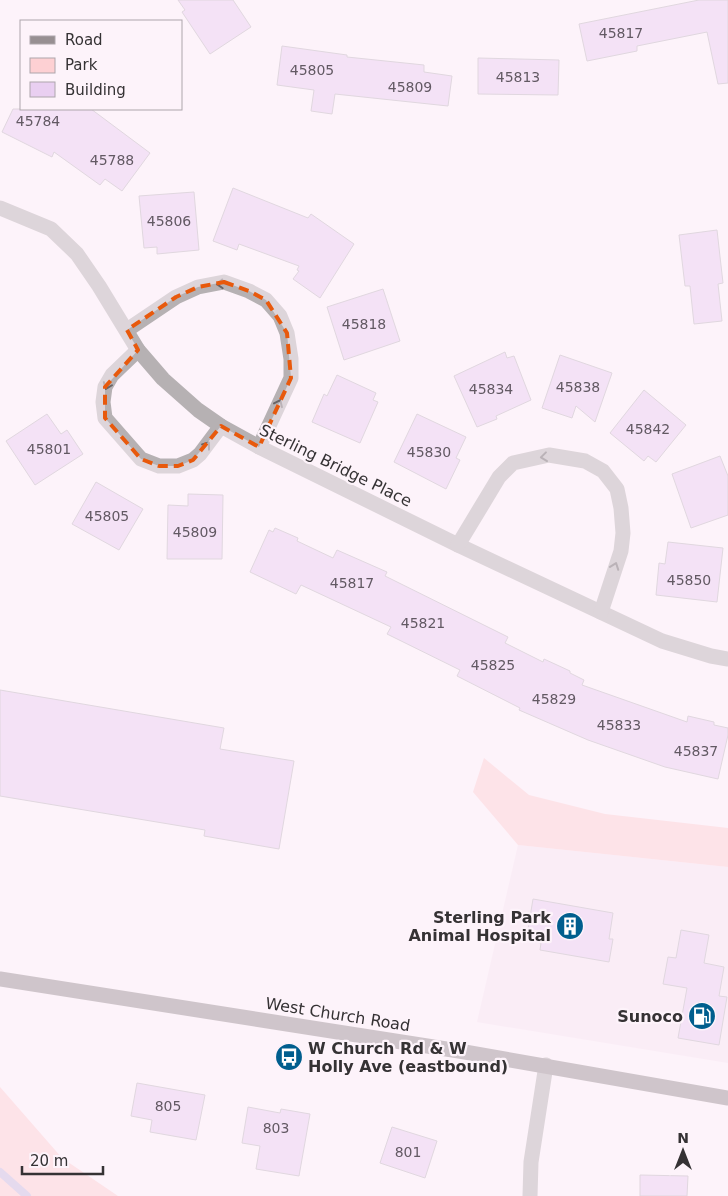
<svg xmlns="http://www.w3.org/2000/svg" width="728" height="1196" viewBox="0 0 728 1196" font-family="'DejaVu Sans',sans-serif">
<rect width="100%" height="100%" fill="#fdf3fa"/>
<path fill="#f7e6f2" d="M518,845L728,867V1063L477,1022Z"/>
<g fill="#fdd0d3">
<path d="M484,758L529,795L605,814L728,828V867L518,845L473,792Z"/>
<path d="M0,1087L62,1158L118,1196H0Z"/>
</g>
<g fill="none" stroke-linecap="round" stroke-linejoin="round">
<path stroke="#c7bce1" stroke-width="8" d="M0,1172L27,1196"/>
</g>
<g fill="#e9cff1" stroke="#bdb6bf">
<path d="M178,0H233L251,27L210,54L182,12L185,10Z"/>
<path d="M699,0H728V83L718,84L707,32L637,46V51L587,61L579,24Z"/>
<path d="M282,46L347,55V57L424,65V72L452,76L448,106L335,94L332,114L311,111L314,90L277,85Z"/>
<path d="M478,58L559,60L558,95L478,94Z"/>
<path d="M13,109H91L150,153L122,191L105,179L100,185L54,152L52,157L2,132Z"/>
<path d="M233,188L308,218L311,214L354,244L320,298L293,279L299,271L297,270L299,266L239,244L237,250L213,241Z"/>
<path d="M194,192L199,250L157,254V247L144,248L139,196Z"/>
<path d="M717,230L723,283L718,284L722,321L694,324L690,286H685L679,235Z"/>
<path d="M383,289L400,341L344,360L327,307Z"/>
<path d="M505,352L507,358L514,356L531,400L496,416L497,419L477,427L454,376Z"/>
<path d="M560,355L612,373L595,422L576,406L572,418L542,408Z"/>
<path d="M337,375L376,393L373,400L378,402L360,443L312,422L324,394L327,396Z"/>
<path d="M644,390L686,425L656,462L648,456L644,461L610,433Z"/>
<path d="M47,414L61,434L67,430L83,454L35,485L6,441Z"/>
<path d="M417,414L466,437L456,458L460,460L446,489L394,462Z"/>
<path d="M720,456L728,476V515L691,528L672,474Z"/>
<path d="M96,482L143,509L119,550L72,524Z"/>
<path d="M188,494L223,495L222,559H167L168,505L188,506Z"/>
<path d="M275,528L298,538L297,541L333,558L337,550L387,572L385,576L508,637L505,643L543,662L544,659L570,671V673L584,680L582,685L687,722L688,716L714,722V725L728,728V735L718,779L665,767L588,740L519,710L520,708L457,676L460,670L387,634L391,627L301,585L296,594L250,572L269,530L273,532Z"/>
<path d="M668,542L723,548L717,602L656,595L659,563L665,564Z"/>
<path d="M0,690L224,728L220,749L294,761L279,849L204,836L205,830L0,796Z"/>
<path d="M533,899L613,913L609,939H613L609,962L540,950L541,943L526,941Z"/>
<path d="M681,930L709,935L704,963L724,967L719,996L727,997L719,1045L678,1038L687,988L663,984L668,957L676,958Z"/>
<path d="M137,1083L205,1095L196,1140L150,1132L152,1120L131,1116Z"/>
<path d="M248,1107L280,1113L281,1109L310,1114L299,1176L256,1169L260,1146L242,1143Z"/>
<path d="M392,1127L437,1141L425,1178L380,1163Z"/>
<path d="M640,1175L688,1176L687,1196H640Z"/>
</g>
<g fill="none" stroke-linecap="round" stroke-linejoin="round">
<g stroke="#b6b1b3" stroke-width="15">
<path d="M0,208L51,229L77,254L99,286L138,350L163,379L198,410L221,426L259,447L458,545L662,641L711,656L728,659"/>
<path d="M127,330L176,297L198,287L224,282L249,291L266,300L280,316L287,333L291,359V378L259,447"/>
<path d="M138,350L112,375L105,387L103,402L105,418L141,459L159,466H178L193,460L200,454L221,426"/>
<path d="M458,545L499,477L513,463L549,455L585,461L603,471L617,489L621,508L623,533L621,551L601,612"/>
</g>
<path stroke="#b6b1b3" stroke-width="15" d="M530,1196L531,1162L546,1065"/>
<path stroke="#978f92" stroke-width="15" d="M0,979L459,1051L728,1098"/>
</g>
<defs><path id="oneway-chevron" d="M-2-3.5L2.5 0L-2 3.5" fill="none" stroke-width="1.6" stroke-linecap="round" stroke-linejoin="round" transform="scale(1.25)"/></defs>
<g stroke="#696567">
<use href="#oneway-chevron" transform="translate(220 284) rotate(177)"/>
<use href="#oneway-chevron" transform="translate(107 386) rotate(111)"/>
<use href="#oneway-chevron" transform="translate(279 403) rotate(-65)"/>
<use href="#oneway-chevron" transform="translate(207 445) rotate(-53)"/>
<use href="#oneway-chevron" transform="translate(544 457) rotate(173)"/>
<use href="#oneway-chevron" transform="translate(615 566) rotate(-70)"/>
</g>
<path d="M0 0H728V1196H0ZM224,282L249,291L266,300L287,333L291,378L259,447L221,426L193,460L178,466H159L141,459L105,418V387L138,350L127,330L176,297L198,287Z" fill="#fdf3fa" fill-opacity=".55" fill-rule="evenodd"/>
<path fill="none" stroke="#e8590c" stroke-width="4" stroke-dasharray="10 6" stroke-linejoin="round" d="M224,282L249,291L266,300L287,333L291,378L259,447L221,426L193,460L178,466H159L141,459L105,418V387L138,350L127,330L176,297L198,287Z"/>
<defs>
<g id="building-disc" transform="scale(1.4375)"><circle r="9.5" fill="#005e8e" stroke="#fdf3fa"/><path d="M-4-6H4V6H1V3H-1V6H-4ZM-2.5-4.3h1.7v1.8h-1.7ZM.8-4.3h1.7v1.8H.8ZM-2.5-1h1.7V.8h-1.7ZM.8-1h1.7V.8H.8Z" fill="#fff"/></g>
<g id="fuel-disc" transform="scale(1.4375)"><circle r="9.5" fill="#005e8e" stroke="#fdf3fa"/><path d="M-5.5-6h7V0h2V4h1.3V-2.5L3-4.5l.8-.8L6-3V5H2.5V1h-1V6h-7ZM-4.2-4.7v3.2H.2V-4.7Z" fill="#fff"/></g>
<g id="bus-disc" transform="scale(1.4375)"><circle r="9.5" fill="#005e8e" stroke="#fdf3fa"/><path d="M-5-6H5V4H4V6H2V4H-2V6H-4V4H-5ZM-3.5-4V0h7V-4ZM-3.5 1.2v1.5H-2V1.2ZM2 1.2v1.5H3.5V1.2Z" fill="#fff"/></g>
</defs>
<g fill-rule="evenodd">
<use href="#building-disc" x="570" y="926"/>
<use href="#fuel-disc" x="702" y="1016"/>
<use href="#bus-disc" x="289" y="1057"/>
</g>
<g text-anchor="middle" stroke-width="4.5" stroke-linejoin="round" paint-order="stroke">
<g font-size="14" fill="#625963">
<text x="621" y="38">45817</text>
<text x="312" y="75">45805</text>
<text x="518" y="82">45813</text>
<text x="410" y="92">45809</text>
<text x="38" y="126">45784</text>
<text x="112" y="165">45788</text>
<text x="169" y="226">45806</text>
<text x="364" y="329">45818</text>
<text x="578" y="392">45838</text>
<text x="491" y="394">45834</text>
<text x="648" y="434">45842</text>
<text x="49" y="454">45801</text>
<text x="429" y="457">45830</text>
<text x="107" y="521">45805</text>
<text x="195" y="537">45809</text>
<text x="689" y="585">45850</text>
<text x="352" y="588">45817</text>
<text x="423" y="628">45821</text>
<text x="493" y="670">45825</text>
<text x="554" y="704">45829</text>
<text x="619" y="730">45833</text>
<text x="696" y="756">45837</text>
<text x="168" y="1111">805</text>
<text x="276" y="1133">803</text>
<text x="408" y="1157">801</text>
</g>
<g font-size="16" fill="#353234" stroke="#fdf3fa">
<text transform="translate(336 465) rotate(26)" y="6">Sterling Bridge Place</text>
<text transform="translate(338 1014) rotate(9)" y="6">West Church Road</text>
</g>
<g font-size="16" font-weight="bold" fill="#353234" stroke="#fdf3fa" text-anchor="end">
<text x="551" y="923">Sterling Park<tspan x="551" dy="18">Animal Hospital</tspan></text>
<text x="683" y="1022">Sunoco</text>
<text x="308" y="1054" text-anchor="start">W Church Rd &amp; W<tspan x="308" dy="18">Holly Ave (eastbound)</tspan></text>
</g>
</g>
<rect x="20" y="20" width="162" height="90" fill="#fdf3fa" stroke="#ada6ab"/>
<rect x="30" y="36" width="25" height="8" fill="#978f92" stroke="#ada6ab"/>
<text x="65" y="45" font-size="15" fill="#353234">Road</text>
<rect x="30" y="58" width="25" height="15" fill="#fdd0d3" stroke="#ada6ab"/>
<text x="65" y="70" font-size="15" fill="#353234">Park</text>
<rect x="30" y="82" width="25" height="15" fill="#e9cff1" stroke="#ada6ab"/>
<text x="65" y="95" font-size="15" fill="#353234">Building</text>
<g transform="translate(683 1151)" stroke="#fdf3fa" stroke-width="4" paint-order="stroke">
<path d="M0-4L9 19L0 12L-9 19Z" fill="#353234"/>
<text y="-8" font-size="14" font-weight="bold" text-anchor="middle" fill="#353234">N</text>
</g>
<path d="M22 1166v8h81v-8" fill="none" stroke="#353234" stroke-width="2.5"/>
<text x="30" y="1166" font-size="15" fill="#353234" stroke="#fdf3fa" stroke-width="4" paint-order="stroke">20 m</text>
</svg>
